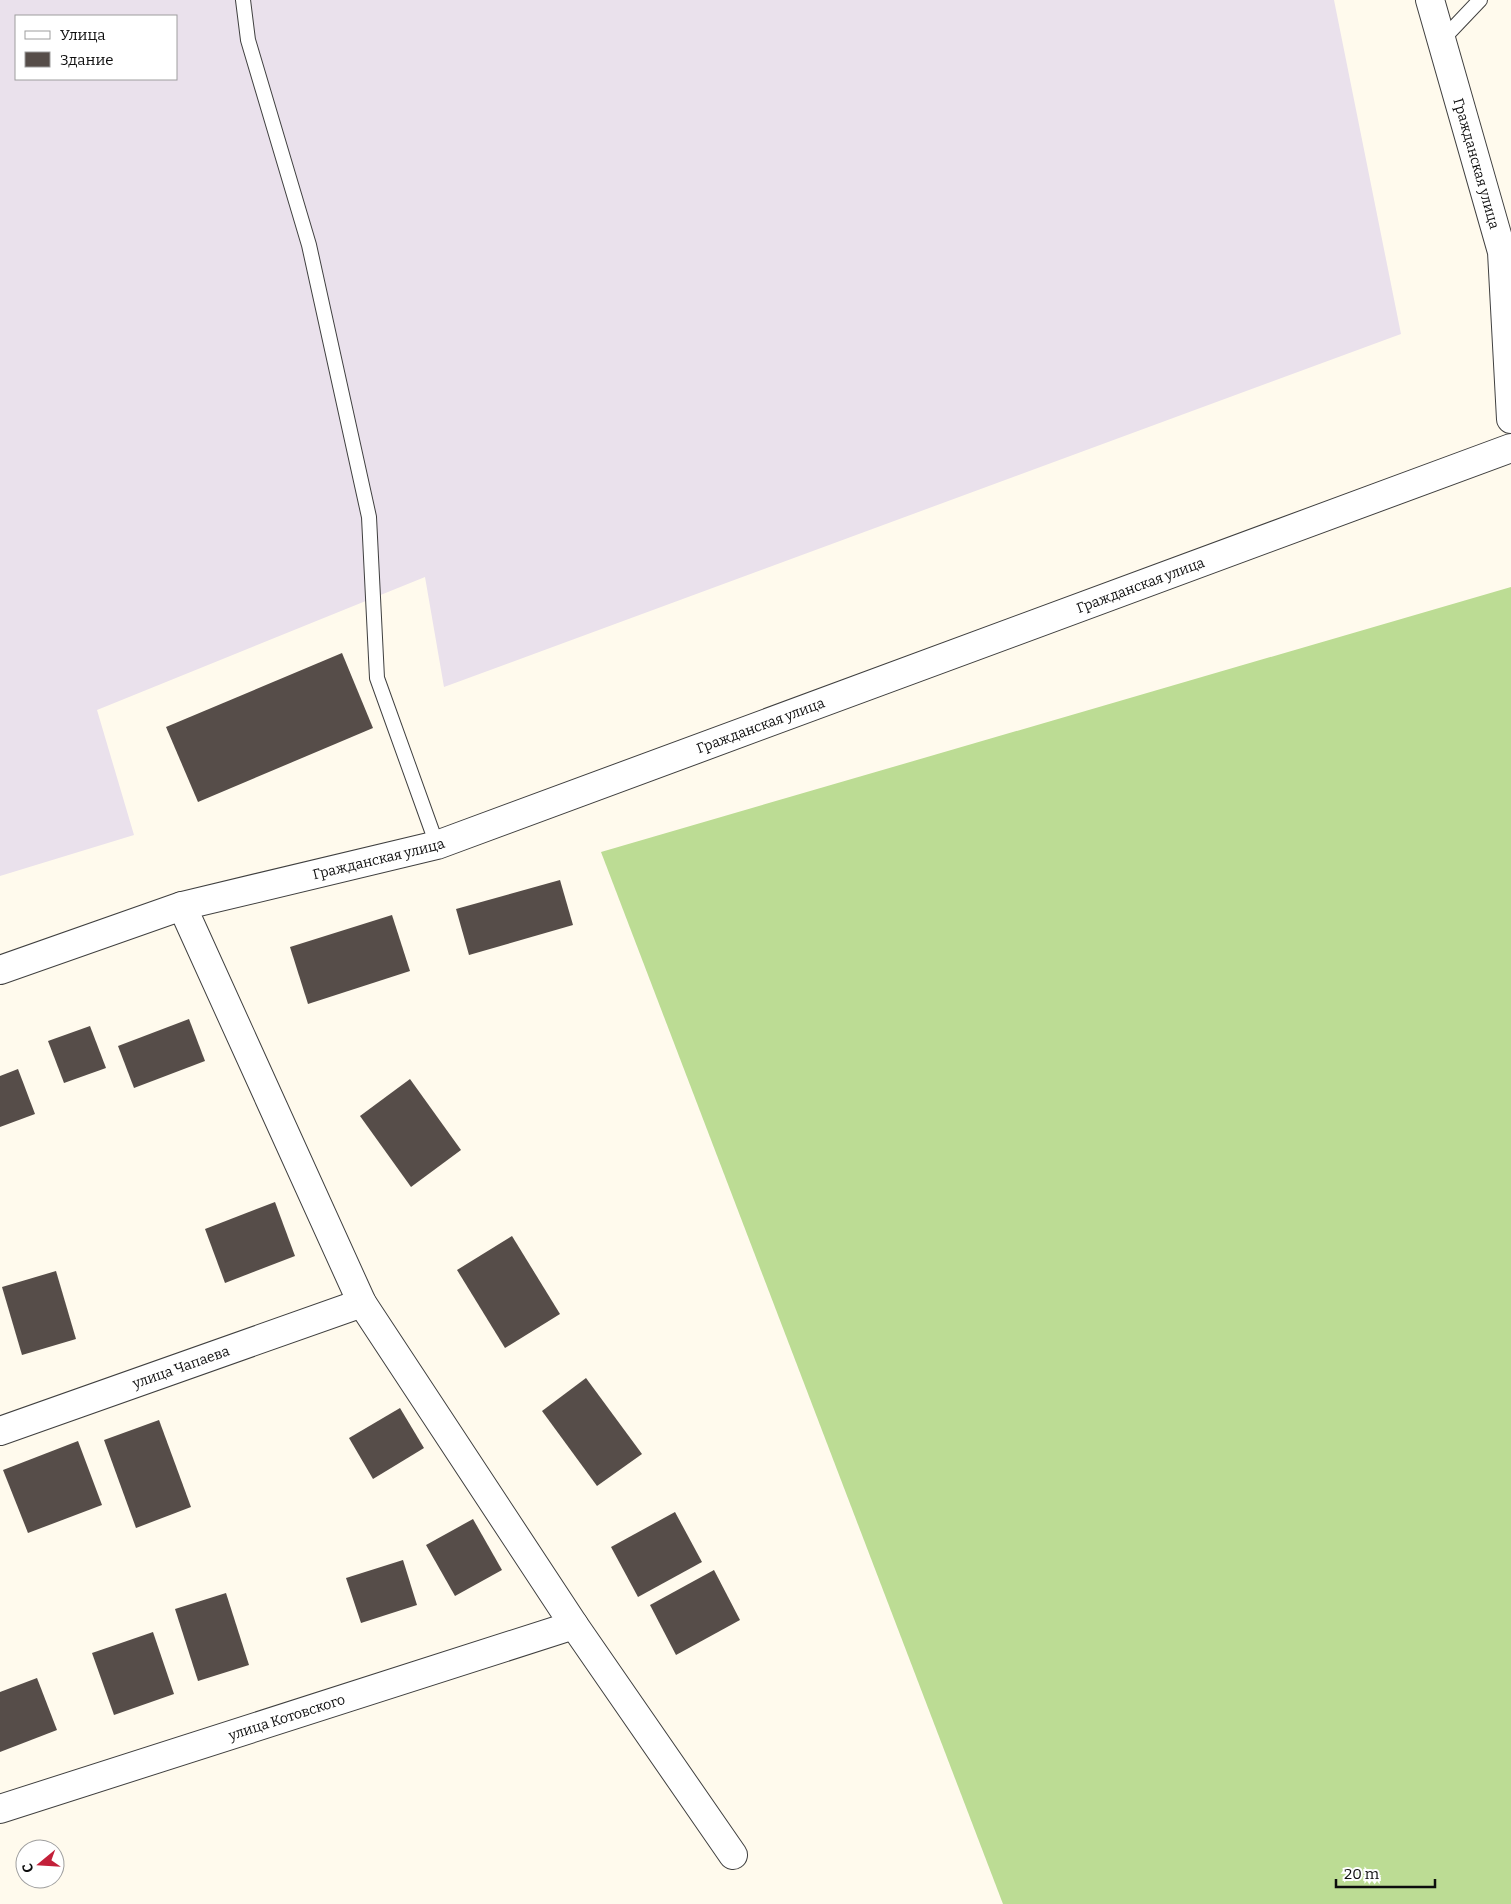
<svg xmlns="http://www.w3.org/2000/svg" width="1511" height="1904" viewBox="0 0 1511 1904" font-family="Bitter,serif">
<rect width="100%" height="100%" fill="#fffaed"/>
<path fill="#eae1ec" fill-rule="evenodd" d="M0,0H1334L1401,334L444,687L425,577L97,710L134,835L0,876ZM16,16H176V79H16Z"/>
<path fill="#bcdc94" d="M1511,587V1904H1003L601,852Z"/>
<g fill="#564d49">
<path d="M342,653L373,728L198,802L166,727Z"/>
<path d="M560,880L573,925L469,955L456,909Z"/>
<path d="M392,915L410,971L308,1004L290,947Z"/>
<path d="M189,1019L205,1061L134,1088L118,1046Z"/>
<path d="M90,1026L106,1068L64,1083L48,1041Z"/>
<path d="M18,1069L35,1114L0,1127V1076Z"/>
<path d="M410,1079L461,1150L411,1187L360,1116Z"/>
<path d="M275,1202L295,1256L225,1283L205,1229Z"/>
<path d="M512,1236L560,1314L505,1348L457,1270Z"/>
<path d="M56,1271L76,1339L22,1355L2,1287Z"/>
<path d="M586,1378L642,1454L597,1486L542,1411Z"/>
<path d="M400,1408L424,1448L373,1479L349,1438Z"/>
<path d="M159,1420L191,1507L136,1528L104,1440Z"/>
<path d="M78,1441L102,1505L28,1533L3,1470Z"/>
<path d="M675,1512L702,1562L638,1597L611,1547Z"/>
<path d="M473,1519L502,1570L455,1596L426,1545Z"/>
<path d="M403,1560L417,1605L361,1623L346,1578Z"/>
<path d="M714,1570L740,1620L676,1655L650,1605Z"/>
<path d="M226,1593L249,1665L198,1681L175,1609Z"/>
<path d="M153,1632L174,1694L114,1715L92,1653Z"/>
<path d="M37,1678L57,1730L0,1752V1692Z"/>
</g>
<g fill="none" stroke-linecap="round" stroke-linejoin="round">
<g stroke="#404040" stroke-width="16">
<g id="service">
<path d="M243,0L248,40L309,245L369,517L377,678L437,845"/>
<path d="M1442,40L1480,0"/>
</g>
</g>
<g stroke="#404040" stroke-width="30">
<g id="minor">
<path id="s1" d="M1430,0L1502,252L1511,419"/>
<path d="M182,906L362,1303L574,1625L733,1855"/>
<path id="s2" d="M0,1431L362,1303"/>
<path id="s3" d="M0,1809L574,1625"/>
</g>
</g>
<g stroke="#404040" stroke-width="30">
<g id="tertiary">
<path id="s4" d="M0,970L182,906L437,845L1511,448"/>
</g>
</g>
<use href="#service" stroke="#fff" stroke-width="14"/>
<use href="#minor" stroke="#fff" stroke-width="28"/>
<use href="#tertiary" stroke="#fff" stroke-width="28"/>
</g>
<g text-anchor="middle" stroke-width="5" stroke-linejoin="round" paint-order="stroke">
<g font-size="14" fill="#0d0d0d" stroke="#fff">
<text dy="5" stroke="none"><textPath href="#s1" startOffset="170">Гражданская улица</textPath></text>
<text dy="5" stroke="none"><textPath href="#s4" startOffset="1205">Гражданская улица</textPath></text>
<text dy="5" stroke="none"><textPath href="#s4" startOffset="800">Гражданская улица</textPath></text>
<text dy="5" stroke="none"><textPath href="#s4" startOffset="395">Гражданская улица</textPath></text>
<text dy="5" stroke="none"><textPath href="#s2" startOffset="192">улица Чапаева</textPath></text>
<text dy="5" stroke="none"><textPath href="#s3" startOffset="301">улица Котовского</textPath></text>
</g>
</g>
<rect x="15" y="15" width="162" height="65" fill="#ffffff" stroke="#9e9e9e"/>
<rect x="25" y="31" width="25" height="8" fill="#ffffff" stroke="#9e9e9e"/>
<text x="60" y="40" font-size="15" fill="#0d0d0d">Улица</text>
<rect x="25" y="52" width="25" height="15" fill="#564d49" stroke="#9e9e9e"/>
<text x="60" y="65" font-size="15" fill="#0d0d0d">Здание</text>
<g transform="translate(40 1864) rotate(252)"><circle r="24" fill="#ffffff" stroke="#9e9e9e"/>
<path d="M0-4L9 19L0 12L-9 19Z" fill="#c32039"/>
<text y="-8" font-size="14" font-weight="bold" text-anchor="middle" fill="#0d0d0d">С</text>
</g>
<path d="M1336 1879v8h99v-8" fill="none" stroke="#0d0d0d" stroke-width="2.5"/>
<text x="1344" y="1879" font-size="15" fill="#0d0d0d" stroke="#ffffff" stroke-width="4" paint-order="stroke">20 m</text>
</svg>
